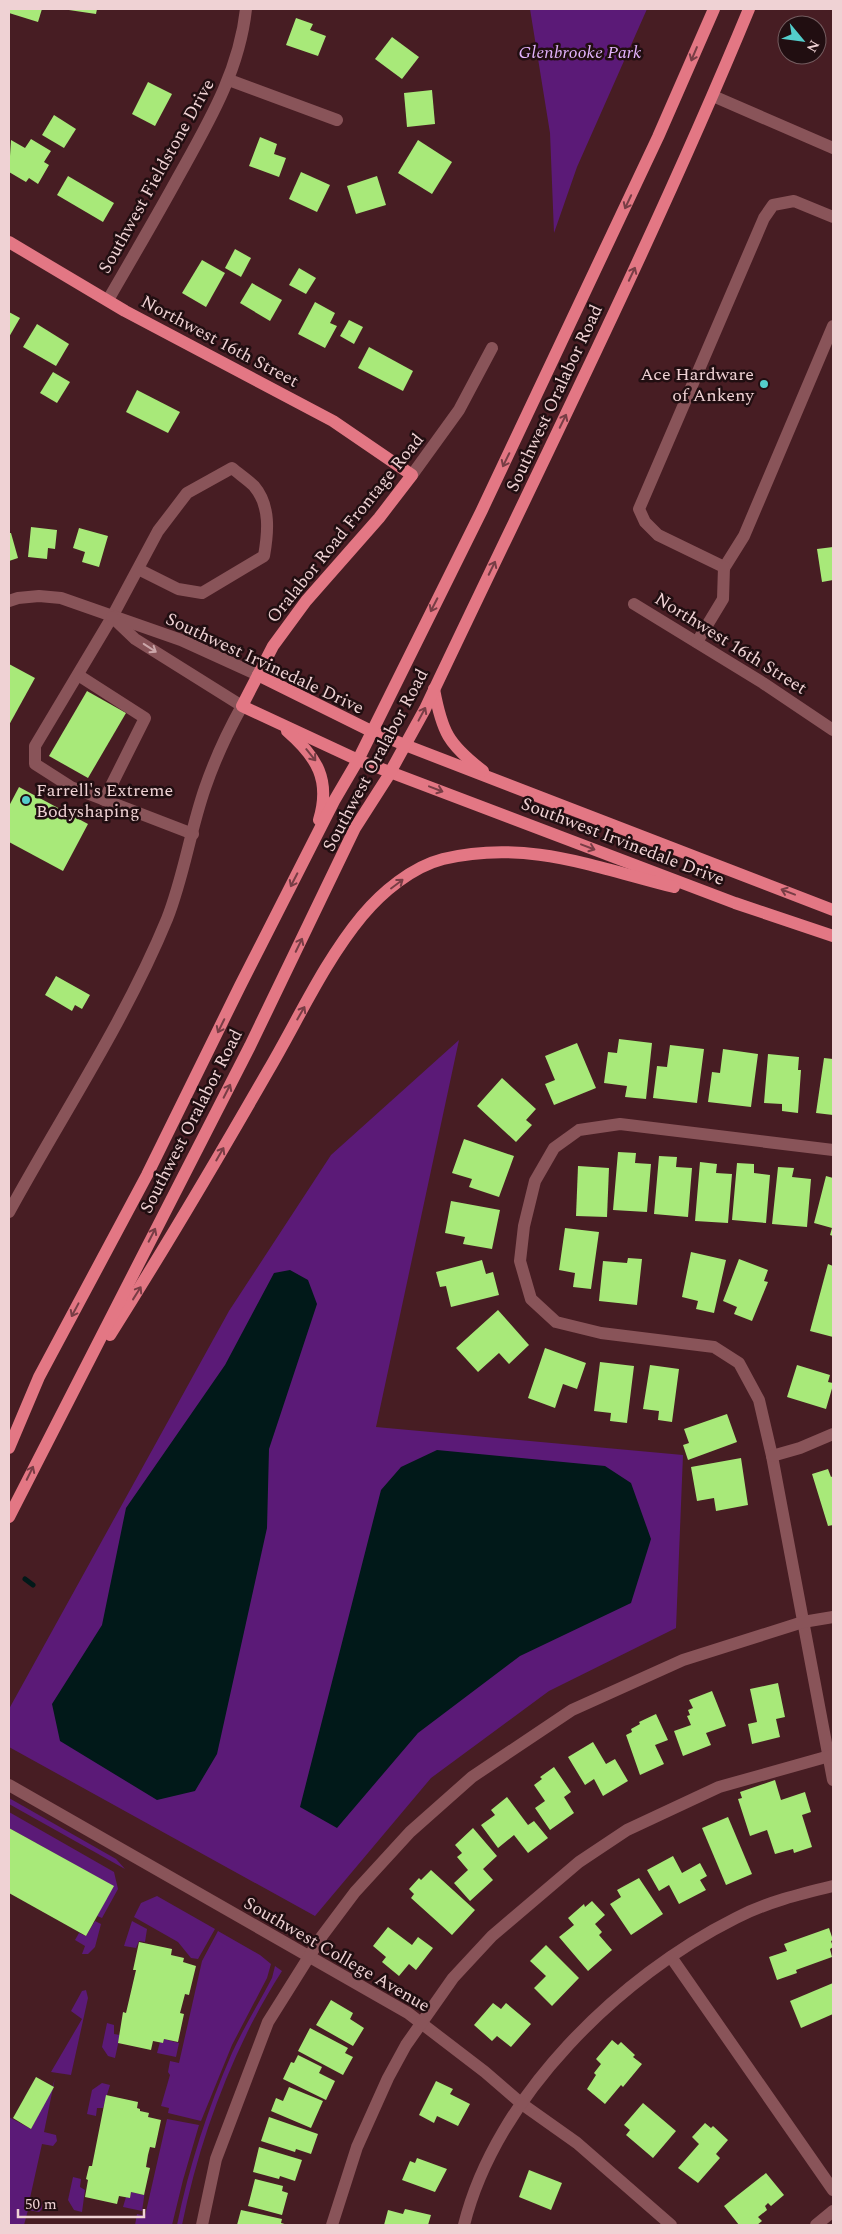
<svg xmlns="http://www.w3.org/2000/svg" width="842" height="2234" viewBox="0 0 842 2234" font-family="Spectral,serif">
<rect width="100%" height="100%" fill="#471d23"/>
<g fill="#5b1a77">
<path d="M530,9H647L577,167L554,233L550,133Z"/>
<path d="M459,1040L376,1427L683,1455L676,1628L549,1691L431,1778L315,1916L9,1747V1709L229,1311L331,1155Z"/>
<path d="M9,1798L116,1859L125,1869L9,1804Z"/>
<path d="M9,1812L114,1872L118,1889L102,1918L97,1916L113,1886L9,1828Z"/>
<path d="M157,1896L215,1929L198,1959L191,1958L178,1942L134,1917L141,1903Z"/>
<path d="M95,1921L101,1924L95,1947L88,1954H82L85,1946L75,1940L79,1933L86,1936Z"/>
<path d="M132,1921L147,1929L145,1942L139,1941L136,1948L124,1946Z"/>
<path d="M218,1931L260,1955L271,1964L267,1978L232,2045L201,2121L168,2113L169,2108L161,2106L170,2075L168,2072L170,2061L179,2063L202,1961Z"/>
<path d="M275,1966L282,1971C233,2047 200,2137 182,2225H177C189,2166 208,2108 232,2053C244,2027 259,2003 272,1978Z"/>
<path d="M86,1990L88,1998L71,2075L51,2072L82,2019L71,2011L82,1991Z"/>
<path d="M107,2023L114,2025V2034L120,2035L115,2058L108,2056L102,2047Z"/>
<path d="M164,2039L179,2043L176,2057L157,2053L160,2042L163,2043Z"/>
<path d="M55,2078L44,2132L56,2135L57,2141L53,2146L42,2144L30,2198L41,2201L42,2209L39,2212L28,2210L24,2225H9V2117L31,2129L53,2085Z"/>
<path d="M102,2083L110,2085L103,2108H97L96,2116L87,2114L92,2090Z"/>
<path d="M167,2119L199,2125L183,2180L172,2225H135L137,2214L145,2216Z"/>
<path d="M73,2177L81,2179L80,2187L85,2190L82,2212L74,2210L68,2200Z"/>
<path d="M145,2191L142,2211L123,2207L126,2197L130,2198L131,2192L144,2195Z"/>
</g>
<g fill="#011919">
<path d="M290,1270L308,1280L317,1304L269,1449L267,1528L217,1754L195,1791L157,1800L60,1741L52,1704L102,1625L126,1508L225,1365L274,1273Z"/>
<path d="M437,1450L605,1466L631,1483L651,1539L631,1603L520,1656L418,1733L337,1828L300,1807L381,1490L401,1467Z"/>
</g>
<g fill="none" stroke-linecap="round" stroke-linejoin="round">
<path stroke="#011919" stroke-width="5" d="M25,1579L33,1585"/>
</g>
<g fill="#a8e979">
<path d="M9,9H42L38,22L9,13Z"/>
<path d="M62,9H97L96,14Z"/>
<path d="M296,18L313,24L310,30L326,36L318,56L286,45Z"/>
<path d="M392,37L419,57L402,79L375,59Z"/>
<path d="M148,82L172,94L155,126L132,114Z"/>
<path d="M432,90L435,124L407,127L404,93Z"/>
<path d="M54,115L76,129L64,148L42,135Z"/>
<path d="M260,137L277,144L274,154L286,158L279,177L249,166Z"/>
<path d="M31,139L51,151L44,162L49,165L38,184L29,178L26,182L9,172L11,140L25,148Z"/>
<path d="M418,140L452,162L432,194L398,173Z"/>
<path d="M301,172L330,185L317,212L289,199Z"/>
<path d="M68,176L114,203L103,222L57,195Z"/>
<path d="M377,176L386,205L356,214L347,186Z"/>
<path d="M235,249L251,258L241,277L225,268Z"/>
<path d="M202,260L225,273L206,307L182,293Z"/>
<path d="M299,268L316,278L306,294L289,285Z"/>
<path d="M252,283L282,300L270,321L240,303Z"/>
<path d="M315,302L335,313L330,323L337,326L325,348L298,334Z"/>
<path d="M9,312L20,318L9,337Z"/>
<path d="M349,320L363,327L354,344L340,336Z"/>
<path d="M37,324L69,344L56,366L23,347Z"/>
<path d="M369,347L413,371L403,391L358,368Z"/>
<path d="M53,372L70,382L57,403L40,393Z"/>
<path d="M137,390L180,412L168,433L126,412Z"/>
<path d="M31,527L57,530L55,549L48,548L47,559L28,557Z"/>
<path d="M79,528L108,536L99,567L82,562L85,552L73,548Z"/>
<path d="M9,533H11L18,558L9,561Z"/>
<path d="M833,547V580L822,582L817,549Z"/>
<path d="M9,664L35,678L9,725Z"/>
<path d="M87,691L126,713L88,778L49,756Z"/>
<path d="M19,787L88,824L63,871L9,842V806Z"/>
<path d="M56,976L90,995L82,1009L75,1005L72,1011L45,995Z"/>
<path d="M619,1039L652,1043L646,1099L625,1097L627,1086L604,1083L608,1052L617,1053Z"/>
<path d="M577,1043L596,1088L554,1105L545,1084L555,1080L545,1056Z"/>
<path d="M670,1045L704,1049L697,1103L653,1098L657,1066L667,1067Z"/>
<path d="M723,1049L758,1054L751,1107L708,1102L712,1072L720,1073Z"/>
<path d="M768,1054L799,1057L798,1070H801L798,1113L782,1111V1104L764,1103Z"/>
<path d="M824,1058L833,1059V1115L816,1113Z"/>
<path d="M502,1078L536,1109L526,1120L532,1125L516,1142L477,1106Z"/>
<path d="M464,1139L514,1156L499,1197L469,1187L472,1179L452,1173Z"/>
<path d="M618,1152L636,1153L635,1163L651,1164L647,1212L613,1210Z"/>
<path d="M659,1156L677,1157L676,1167L692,1168L688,1217L654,1214Z"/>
<path d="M700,1162L717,1164L716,1173L732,1174L728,1223L695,1221Z"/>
<path d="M737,1163L754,1164V1173L770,1175L766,1223L732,1220Z"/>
<path d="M578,1166L609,1168L607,1217L576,1216Z"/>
<path d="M778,1167L794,1168L792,1177L811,1179L807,1227L772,1224Z"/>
<path d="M826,1176L833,1178V1236L830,1235L832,1228L814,1223Z"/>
<path d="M451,1201L500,1210L492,1249L463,1244L465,1237L445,1233Z"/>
<path d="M565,1228L599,1232L591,1289L573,1287L575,1273L559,1270Z"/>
<path d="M691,1252L726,1260L714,1313L696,1309L698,1301L682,1297Z"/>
<path d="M628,1258L642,1259L637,1305L599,1301L603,1261L627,1263Z"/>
<path d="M739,1259L768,1270L764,1281L768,1282L752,1321L734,1314L737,1307L723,1301Z"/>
<path d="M482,1260L486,1274L493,1272L499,1295L451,1307L446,1286L440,1287L436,1272Z"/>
<path d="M828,1264L833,1266V1337L810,1331Z"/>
<path d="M498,1310L529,1345L509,1364L499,1353L478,1372L456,1348Z"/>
<path d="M545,1348L586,1363L577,1389L563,1384L555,1408L528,1398Z"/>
<path d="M600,1362L634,1366L627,1423L610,1421L611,1413L594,1411Z"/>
<path d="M650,1365L679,1369L672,1422L658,1420L659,1411L643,1409Z"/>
<path d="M797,1365L830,1375L828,1382L833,1383V1385L826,1409L787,1397Z"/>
<path d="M727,1414L737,1442L688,1460L683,1445L689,1443L684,1429Z"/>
<path d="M741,1458L748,1505L716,1511L714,1498L697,1501L691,1467Z"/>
<path d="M828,1469L831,1477L833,1476V1525L828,1526L812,1474Z"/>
<path d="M778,1683L785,1717L776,1719L780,1737L752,1744L748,1724L757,1722L750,1689Z"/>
<path d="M712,1691L726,1726L706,1733L711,1745L683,1756L674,1731L691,1725L687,1716L690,1715L688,1710L693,1708L689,1700Z"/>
<path d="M656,1714L668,1740L655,1745L664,1764L640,1775L626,1735L632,1732L631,1729L640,1724L639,1722Z"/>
<path d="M593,1742L606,1764L615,1759L628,1781L603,1796L594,1779L585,1785L568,1757Z"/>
<path d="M554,1767L571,1792L564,1797L574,1813L550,1830L535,1808L545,1801L534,1785L542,1779L540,1777Z"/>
<path d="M775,1780L781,1800L805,1792L811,1812L802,1815L812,1847L794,1853L793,1849L775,1854L767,1830L750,1836L738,1799L742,1798L740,1792Z"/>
<path d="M507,1797L528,1825L534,1821L548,1838L528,1853L514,1835L498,1848L481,1825L495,1815L491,1810Z"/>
<path d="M728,1817L752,1874L726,1885L702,1828Z"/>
<path d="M9,1828L114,1886L86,1936L9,1893Z"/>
<path d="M473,1828L497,1856L483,1869L493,1880L470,1901L454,1883L468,1870L457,1857L462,1853L455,1845Z"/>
<path d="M673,1856L682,1873L700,1863L707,1876L700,1880L706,1890L679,1904L669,1885L659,1891L647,1870Z"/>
<path d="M431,1870L475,1910L452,1935L411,1898L414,1894L409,1889L419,1878L421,1880Z"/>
<path d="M639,1878L663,1914L631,1935L610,1904L621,1897L617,1890Z"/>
<path d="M592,1901L605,1915L595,1924L602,1932L599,1935L612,1950L588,1971L559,1937L574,1925L568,1918L584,1904L585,1907Z"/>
<path d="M388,1927L412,1945L418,1937L433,1948L416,1970L409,1964L399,1976L382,1962L386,1957L373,1946Z"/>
<path d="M829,1928L833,1940L831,1941L833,1947L830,1949L832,1957L796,1970L797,1973L777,1980L769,1957L787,1951L784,1944Z"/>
<path d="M139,1942L172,1949L171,1955L184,1958L183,1962L196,1966L189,1995L185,1994L180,2013L184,2014L178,2042L164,2039L163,2043L153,2041L151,2050L118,2043L123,2012L126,2013L136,1970H133Z"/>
<path d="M546,1945L579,1978L552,2006L534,1988L546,1976L530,1961Z"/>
<path d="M833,1983V2014L801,2028L790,2001Z"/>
<path d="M331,2000L353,2013L350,2019L364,2028L353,2046L316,2025Z"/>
<path d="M493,2003L501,2009L506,2003L531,2024L511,2047L497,2036L492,2041L474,2025Z"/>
<path d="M310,2028L348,2048L345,2053L353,2057L343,2075L298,2051Z"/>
<path d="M612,2040L618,2045L621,2042L635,2055L633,2057L642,2064L623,2087L621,2085L605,2104L587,2089L596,2075L594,2073L601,2064L596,2059Z"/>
<path d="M298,2055L322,2067L319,2073L335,2081L326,2100L283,2079L291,2062L294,2063Z"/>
<path d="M36,2077L54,2087L31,2129L13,2118Z"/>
<path d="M436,2081L453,2089L450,2094L470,2104L458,2126L437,2116L434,2123L419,2115Z"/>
<path d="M289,2087L323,2101L311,2128L271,2111L276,2098L283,2101Z"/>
<path d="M106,2095L138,2102L137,2108L140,2109V2111L149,2113L148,2117L161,2120L155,2148L150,2147L148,2155L146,2167L150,2168L144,2195L131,2192L130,2198L119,2196L117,2204L85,2197L88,2180L86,2179L89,2166H92Z"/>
<path d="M643,2103L676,2131L653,2158L626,2135L630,2130L624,2125Z"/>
<path d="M269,2117L318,2134L311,2154L296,2149L295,2152L261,2141Z"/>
<path d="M705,2123L711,2128L713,2126L728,2140L716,2154L720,2158L698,2183L678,2168L699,2144L692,2137Z"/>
<path d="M259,2147L302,2160L295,2181L280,2176L279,2179L253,2172Z"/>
<path d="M417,2158L447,2169L435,2192L402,2180L410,2161L415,2163Z"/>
<path d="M529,2170L562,2183L551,2210L519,2197Z"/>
<path d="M766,2173L784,2195L771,2206L768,2203L765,2206L767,2210L758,2217L762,2221L757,2225H739L724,2206Z"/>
<path d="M255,2179L283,2186L282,2191L288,2193L282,2215L248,2206Z"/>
<path d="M405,2209L431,2215L428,2225H384L388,2210L403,2214Z"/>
<path d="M241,2210L282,2219L281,2223L288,2225H237Z"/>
</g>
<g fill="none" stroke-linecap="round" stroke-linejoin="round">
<g stroke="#895459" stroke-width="12">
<path d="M229,80L337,120"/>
<path d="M713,96L833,148"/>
<path d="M108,300C131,260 154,221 176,181C207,125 239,73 246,9"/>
<path d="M412,475L459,410L492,348"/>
<path d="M724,568L744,536L833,326"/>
<path d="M138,569L178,589L202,593L264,556C268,533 271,506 254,486C248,480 239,474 232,468L187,493L158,531L112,617L35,746V764L71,787L193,834"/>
<path d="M9,601L18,598L39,596L61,598L181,640L258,675"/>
<path d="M634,604L763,683L833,730"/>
<path d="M697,642L723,599L724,567L658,535L645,522L639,509L764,218L773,205L794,201L833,217"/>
<path d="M78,675L145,718L104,800"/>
<path d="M833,1150L620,1124L579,1130L554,1148L535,1181L524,1226L520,1261L531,1299L556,1322L601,1333L714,1347L739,1363L759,1400L772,1456L833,1780"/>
<path d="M9,1212C62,1115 125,1021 167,919C184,876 190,831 205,788C215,759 227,733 242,706L135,639L112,617"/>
<path d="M772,1456L800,1448L833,1434"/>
<path d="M9,1785L408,2013L485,2072L522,2104L577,2143L671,2225"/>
<path d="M671,1957L833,2190"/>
<path d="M202,2225L216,2159L268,2022L322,1936L355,1892L410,1832L472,1777L572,1710L683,1660L803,1622L833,1617"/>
<path d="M332,2225L357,2147L388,2078L406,2045L453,1978L492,1936L579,1862L627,1830L719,1787L833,1755"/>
<path d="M464,2225C496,2096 620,1976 736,1918C767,1902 800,1894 833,1886"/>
<path d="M816,2225L833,2211"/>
</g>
<g stroke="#e37784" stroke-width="12">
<path d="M9,242L125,311L333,421L412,475L379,518L306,601L273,646L242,706L358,760L735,903L833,936"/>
<path d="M258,675L371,731L405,745L833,910"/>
<path d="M434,689C442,732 448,744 483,771"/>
<path d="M287,731C317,757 331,780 319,820"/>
<path d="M110,1335C165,1248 217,1160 268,1071C298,1020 324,962 362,916C382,892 412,867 443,859C526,839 594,867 674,887"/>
<path d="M9,1448L39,1377L147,1175L240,986L334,801L358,760L482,510L658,137L714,9"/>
<path d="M9,1517L250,1046L355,828L387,778L425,709C535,476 651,246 749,9"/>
</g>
</g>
<defs><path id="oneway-shaft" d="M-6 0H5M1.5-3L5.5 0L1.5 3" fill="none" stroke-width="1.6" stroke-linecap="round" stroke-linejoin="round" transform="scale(1.25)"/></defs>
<g stroke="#783d45">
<use href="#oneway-shaft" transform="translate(694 54) rotate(113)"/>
<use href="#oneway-shaft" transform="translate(628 202) rotate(115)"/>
<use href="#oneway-shaft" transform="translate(632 274) rotate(-65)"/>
<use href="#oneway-shaft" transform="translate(563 421) rotate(-64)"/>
<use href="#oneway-shaft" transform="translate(506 460) rotate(116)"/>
<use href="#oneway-shaft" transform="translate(492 568) rotate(-64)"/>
<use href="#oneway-shaft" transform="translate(434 605) rotate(117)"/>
<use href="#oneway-shaft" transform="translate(422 714) rotate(-62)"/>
<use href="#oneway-shaft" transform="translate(311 755) rotate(51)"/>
<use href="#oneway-shaft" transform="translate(436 789) rotate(21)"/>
<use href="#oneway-shaft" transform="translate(588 847) rotate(21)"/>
<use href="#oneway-shaft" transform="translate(294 880) rotate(117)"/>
<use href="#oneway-shaft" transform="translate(397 884) rotate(-37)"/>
<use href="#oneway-shaft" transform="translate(788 892) rotate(-159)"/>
<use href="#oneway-shaft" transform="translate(299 945) rotate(-64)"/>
<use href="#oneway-shaft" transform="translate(301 1013) rotate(-60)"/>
<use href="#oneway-shaft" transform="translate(221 1026) rotate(116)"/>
<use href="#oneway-shaft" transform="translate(227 1091) rotate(-63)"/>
<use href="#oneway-shaft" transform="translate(220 1154) rotate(-60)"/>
<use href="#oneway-shaft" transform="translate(152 1235) rotate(-63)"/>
<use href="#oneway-shaft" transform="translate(137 1293) rotate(-58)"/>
<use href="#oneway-shaft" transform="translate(75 1310) rotate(118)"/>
<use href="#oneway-shaft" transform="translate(30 1473) rotate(-64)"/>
</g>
<use stroke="#cba6a9" href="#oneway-shaft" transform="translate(150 648) rotate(33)"/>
<g fill="#53cdcb" stroke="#210e11" stroke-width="2">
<circle cx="764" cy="384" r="5"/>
<circle cx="26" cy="800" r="5"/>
</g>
<g text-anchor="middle" stroke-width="5" stroke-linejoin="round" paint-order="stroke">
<g font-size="18" font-style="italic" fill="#e2b3fc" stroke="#210e11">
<text x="580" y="58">Glenbrooke Park</text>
</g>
<g font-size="18" fill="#efd2d4" stroke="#210e11">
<text transform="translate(156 176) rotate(-61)" y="6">Southwest Fieldstone Drive</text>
<text transform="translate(220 341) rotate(28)" y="6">Northwest 16th Street</text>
<text transform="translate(554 398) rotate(-65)" y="6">Southwest Oralabor Road</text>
<text transform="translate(345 528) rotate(-51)" y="6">Oralabor Road Frontage Road</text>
<text transform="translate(731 643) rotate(32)" y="6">Northwest 16th Street</text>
<text transform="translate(265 663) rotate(25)" y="6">Southwest Irvinedale Drive</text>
<text transform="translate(375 760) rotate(-62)" y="6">Southwest Oralabor Road</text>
<text transform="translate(623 841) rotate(21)" y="6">Southwest Irvinedale Drive</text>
<text transform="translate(191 1121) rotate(-63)" y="6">Southwest Oralabor Road</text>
<text transform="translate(337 1954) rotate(30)" y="6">Southwest College Avenue</text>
</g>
<g font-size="18" fill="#efd2d4" stroke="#210e11" text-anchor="end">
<text x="754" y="380">Ace Hardware<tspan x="754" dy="21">of Ankeny</tspan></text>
<text x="36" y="796" text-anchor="start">Farrell's Extreme<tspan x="36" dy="21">Bodyshaping</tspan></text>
</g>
</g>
<rect width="842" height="2234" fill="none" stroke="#efd2d4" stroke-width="20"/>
<g transform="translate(802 40) rotate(119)"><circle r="24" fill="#210e11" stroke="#735c5f"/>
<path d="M0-4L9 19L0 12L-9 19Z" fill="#53cdcb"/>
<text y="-8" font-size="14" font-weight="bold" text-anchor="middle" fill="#efd2d4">N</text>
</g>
<path d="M18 2209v8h126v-8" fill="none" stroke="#efd2d4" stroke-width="2.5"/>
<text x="25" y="2209" font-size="15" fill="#efd2d4" stroke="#210e11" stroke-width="4" paint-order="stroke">50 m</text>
</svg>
